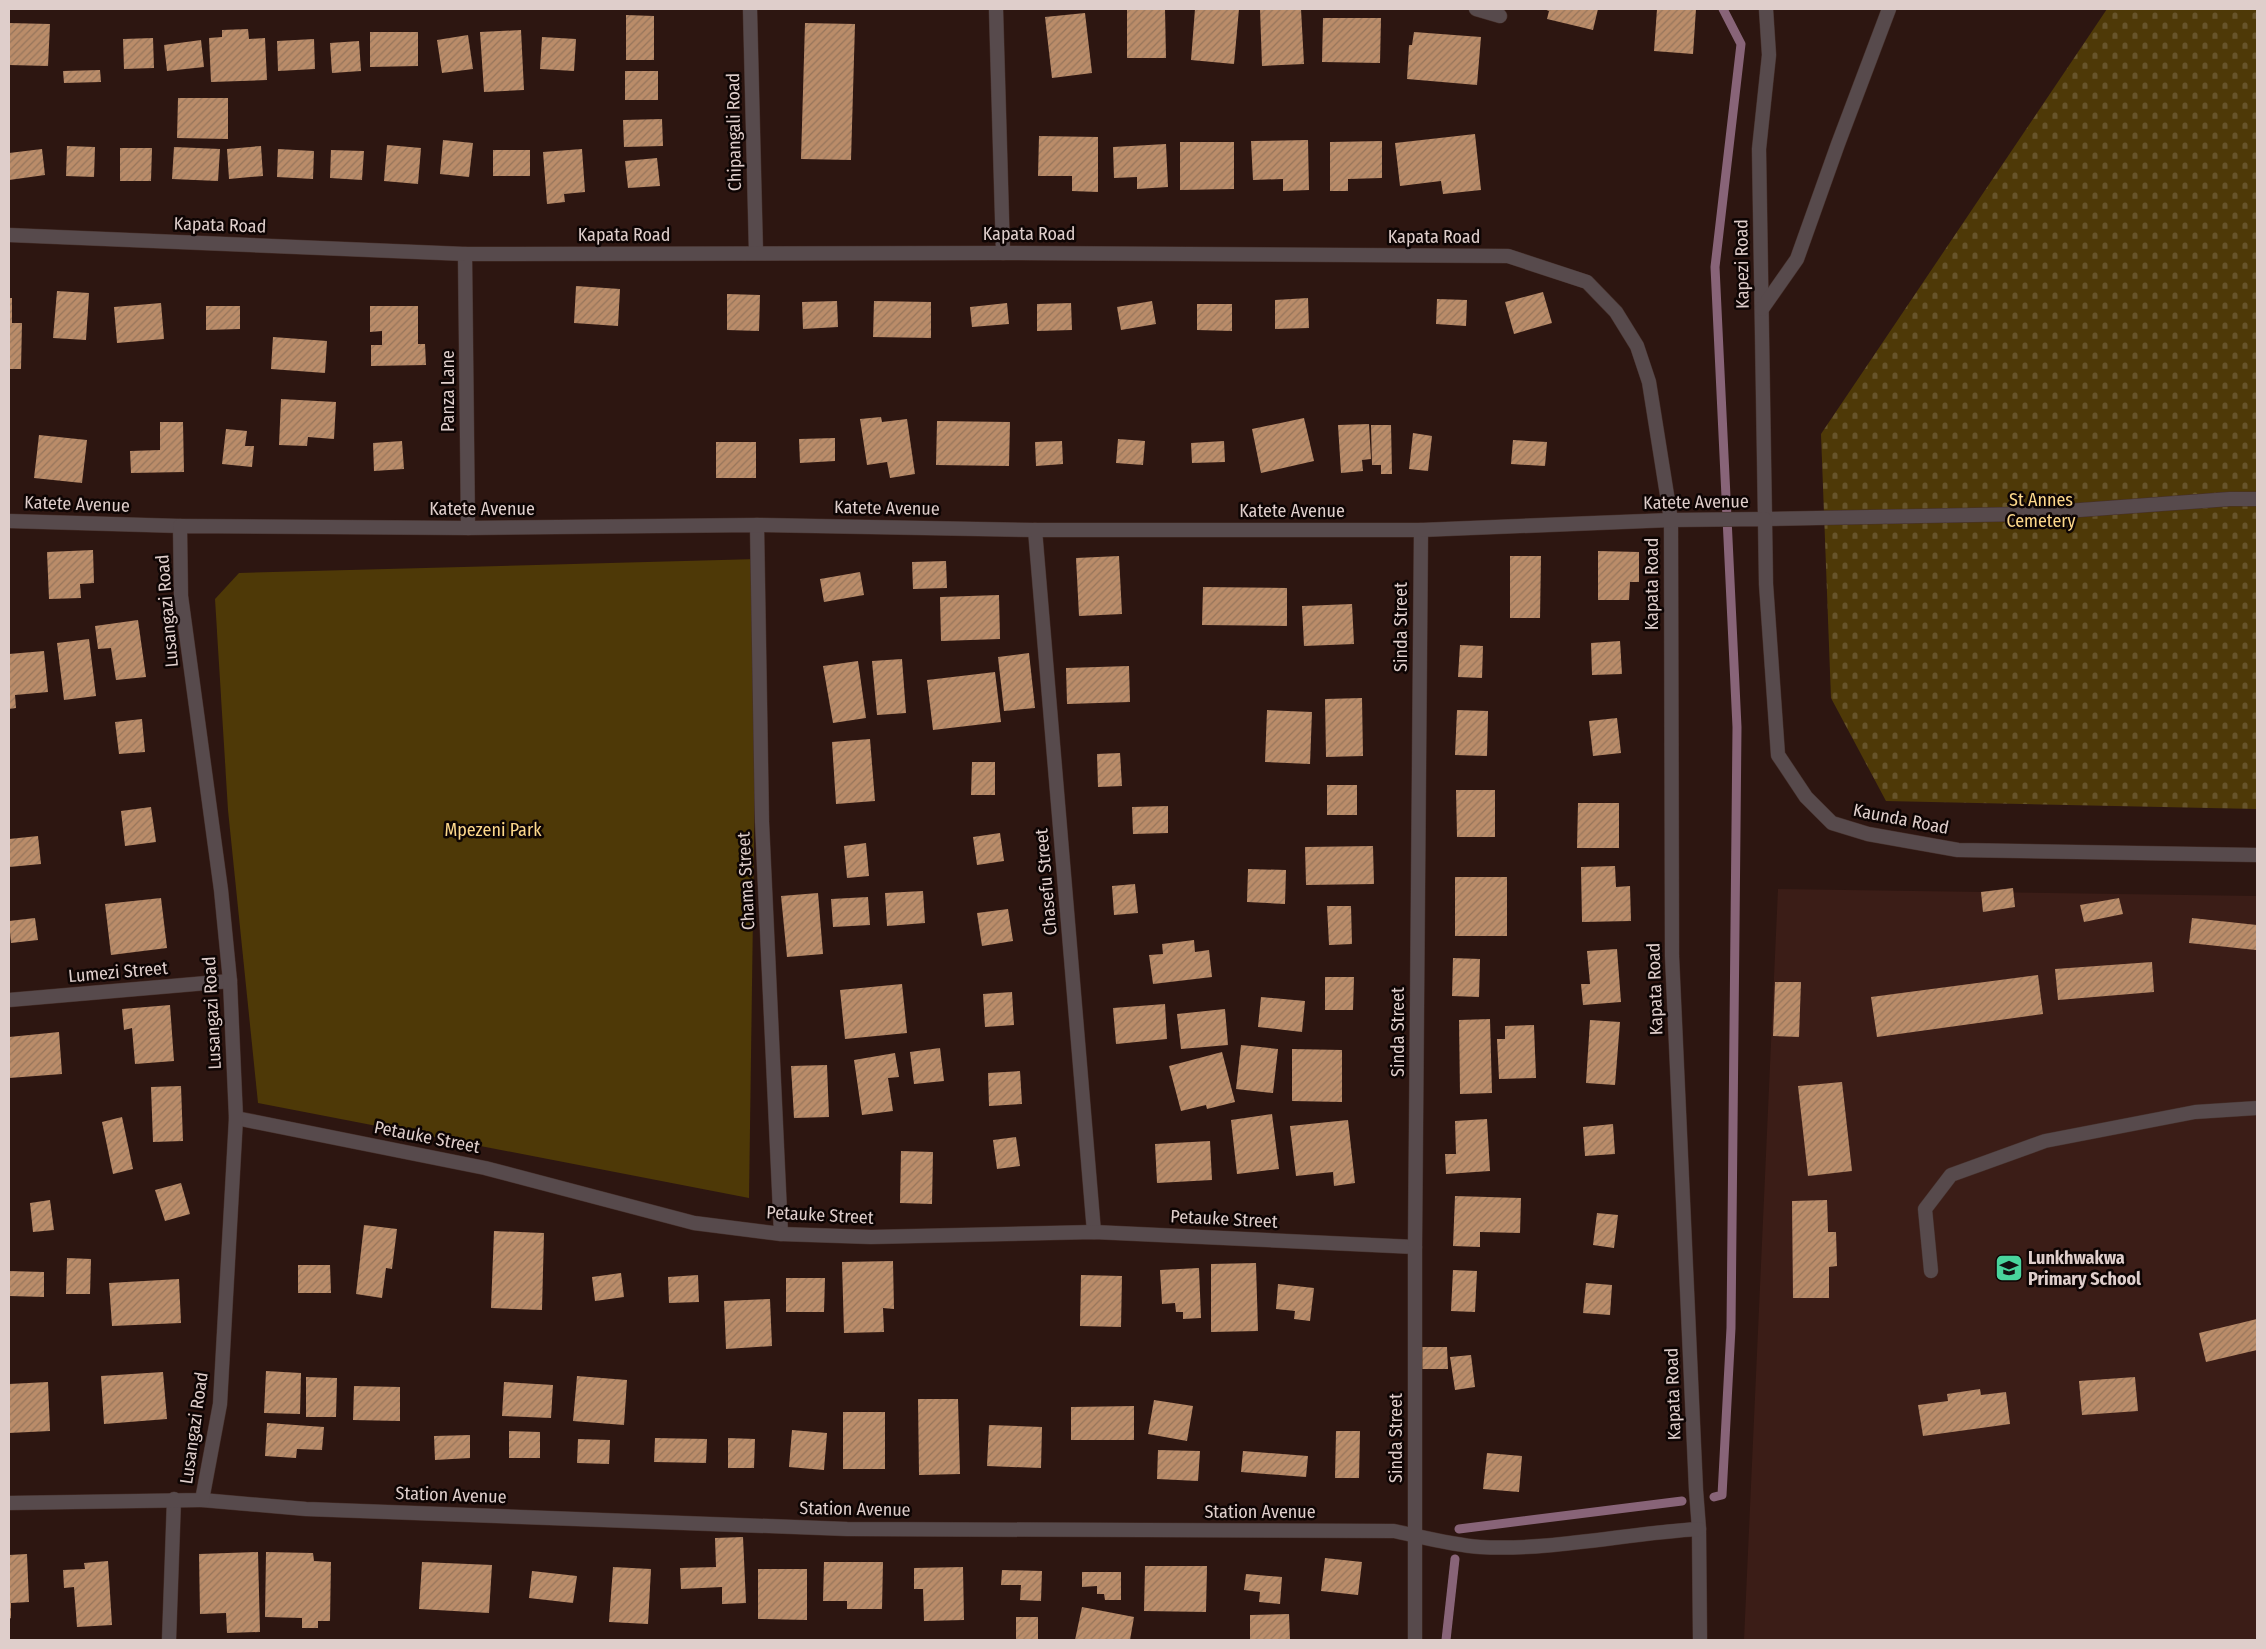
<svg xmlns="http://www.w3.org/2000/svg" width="2266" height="1649" viewBox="0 0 2266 1649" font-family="'Fira Sans Condensed',sans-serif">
<defs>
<pattern id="cemetery-stones" width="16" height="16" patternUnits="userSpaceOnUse" patternTransform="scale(1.25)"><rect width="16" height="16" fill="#4e3907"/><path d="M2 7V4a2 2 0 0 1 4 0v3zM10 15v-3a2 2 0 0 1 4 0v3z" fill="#67542a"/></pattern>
<pattern id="building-hatch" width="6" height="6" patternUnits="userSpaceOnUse" patternTransform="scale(1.25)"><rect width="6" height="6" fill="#ba8c69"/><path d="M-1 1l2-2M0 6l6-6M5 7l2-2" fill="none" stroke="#96755c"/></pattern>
</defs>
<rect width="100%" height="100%" fill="#2d1611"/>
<path fill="#3b1d17" d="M1778,889L2257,896V1640H1744Z"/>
<path fill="url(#cemetery-stones)" d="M2107,9H2257V809L1886,801L1831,698L1821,434Z"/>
<path fill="#4e3907" d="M758,559L749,1198L258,1103L228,810L215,599L239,573Z"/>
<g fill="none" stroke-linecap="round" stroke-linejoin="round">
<g stroke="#886478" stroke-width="9">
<path d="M1714,1497L1722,1495L1731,1328L1737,727L1715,267L1741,44L1723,9"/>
<path d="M1459,1529L1682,1501"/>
<path d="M1446,1640L1455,1559"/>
</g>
</g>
<g fill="url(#building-hatch)">
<path d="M1127,9H1165L1166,58H1127Z"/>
<path d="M1195,9H1239L1234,64L1191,60Z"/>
<path d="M1260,9H1301L1304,64L1262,66Z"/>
<path d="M1544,9H1598L1593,30L1547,19L1549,11Z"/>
<path d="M1657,9H1696L1693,54L1654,51Z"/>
<path d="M1085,13L1092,73L1052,78L1045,17Z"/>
<path d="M626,15L654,16V60H626Z"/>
<path d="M1323,18H1381L1380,63L1322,62Z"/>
<path d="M9,23L50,24L48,66L9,65Z"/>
<path d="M805,23L855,24L851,160L801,159Z"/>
<path d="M248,29L249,39L265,38L267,80L211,82L209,38L222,37V30Z"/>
<path d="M521,30L524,90L484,92L480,32Z"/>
<path d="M370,32H418V66L370,67Z"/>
<path d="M1414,32L1481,37L1477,85L1407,79L1409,45H1412Z"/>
<path d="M468,35L473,69L442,73L437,40Z"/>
<path d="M542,37L576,39L574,71L540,69Z"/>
<path d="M153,38L154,68L124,69L123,39Z"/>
<path d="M314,39L315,69L278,71L277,41Z"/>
<path d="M201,40L204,67L167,71L164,45Z"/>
<path d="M359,41L361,71L332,73L330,43Z"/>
<path d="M100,70L101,82L64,83L63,71Z"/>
<rect x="625" y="71" width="33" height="29"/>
<path d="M178,98H228V139L177,138Z"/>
<path d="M662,119L663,146L624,147L623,120Z"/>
<path d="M1475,134L1481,190L1443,194L1441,181L1400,186L1395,143Z"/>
<path d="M1039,136L1098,137V192L1072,191V176H1038Z"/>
<path d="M443,140L473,143L469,177L440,174Z"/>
<path d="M1308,140L1309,190L1283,191V179L1253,180L1251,141Z"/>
<path d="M1382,141V178L1348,179V191H1330V142Z"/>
<path d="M1180,142H1234V189L1180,190Z"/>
<path d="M1166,144L1168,187L1137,189V177L1114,178L1113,147Z"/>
<path d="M387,145L421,148L418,184L384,181Z"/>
<path d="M67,146L95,147L94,177L66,176Z"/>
<path d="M261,146L263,176L229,179L227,149Z"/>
<path d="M174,147L220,149L218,181L172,179Z"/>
<path d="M120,148H152L151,181H120Z"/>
<path d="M42,149L45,175L9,180V153Z"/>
<path d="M278,149L314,151L313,179L277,177Z"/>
<path d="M582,149L585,192L564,194L565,202L547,204L543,152Z"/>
<path d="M331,150L364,151L362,180L330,178Z"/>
<rect x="493" y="150" width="37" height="26"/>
<path d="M657,158L660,186L628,188L625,161Z"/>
<path d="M576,286L620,289L618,326L574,323Z"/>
<path d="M57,291L89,293L86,340L53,338Z"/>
<path d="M1543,292L1552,323L1514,334L1505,302Z"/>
<path d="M727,294L760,295L759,331L727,330Z"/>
<path d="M9,298H12V323H22L21,369H9Z"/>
<path d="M1308,298L1309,328L1275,329V300Z"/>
<path d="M1437,299L1467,300L1466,326L1436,324Z"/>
<path d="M837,301L838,327L803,329L802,302Z"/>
<path d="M874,301L931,302V338L873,337Z"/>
<path d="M1152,301L1156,324L1121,330L1117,307Z"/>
<path d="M161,303L164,339L117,343L114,307Z"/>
<path d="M1007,303L1009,324L972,327L970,307Z"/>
<path d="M1071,303L1072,330L1037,331V304Z"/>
<path d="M1197,304H1232V331L1197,330Z"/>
<path d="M206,306H240V329L206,330Z"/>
<path d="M370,306H418V344H425L426,365L371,366V345H382V331L370,332Z"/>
<path d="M273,337L327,341L325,373L271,369Z"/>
<path d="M281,399L336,402L334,439L308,437L307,446L279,445Z"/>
<path d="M881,417L882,422L907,419L915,474L890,478L887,462L867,465L860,419Z"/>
<path d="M1304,418L1314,461L1261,473L1252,429Z"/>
<path d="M937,421L1010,422L1009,466L936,465Z"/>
<path d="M160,422H183L184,472L131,473L130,451L160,450Z"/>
<path d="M1369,424L1371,459L1362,460L1363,471L1341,473L1338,425Z"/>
<path d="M1371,425H1391L1392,474H1381V465H1372Z"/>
<path d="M226,429L247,431L245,446H254L252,467L222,464Z"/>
<path d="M1413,433L1432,436L1428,471L1409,469Z"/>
<path d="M39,435L87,440L82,483L34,478Z"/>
<path d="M835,438V461L800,463L799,439Z"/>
<path d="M1118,439L1145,441L1143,465L1116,463Z"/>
<path d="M1513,440L1547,442L1545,466L1511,464Z"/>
<path d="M402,441L404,469L374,471L373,443Z"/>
<path d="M1062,441L1063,464L1036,466L1035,442Z"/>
<path d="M1224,441L1225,462L1192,463L1191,443Z"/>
<rect x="716" y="442" width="40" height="36"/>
<path d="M93,550L94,583L80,584L81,598L49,599L47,552Z"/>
<path d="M1598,551L1639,552V582H1630L1629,600H1598Z"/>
<path d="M1119,556L1122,614L1079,616L1076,558Z"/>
<path d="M1510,556H1541L1540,618H1510Z"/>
<path d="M946,561L947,588L913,589L912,562Z"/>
<path d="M860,572L864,595L824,602L820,579Z"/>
<path d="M1203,587L1287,588V626L1202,625Z"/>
<path d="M999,595L1000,639L941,641L940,597Z"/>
<path d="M1352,604L1354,644L1304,646L1302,606Z"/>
<path d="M138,620L146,677L116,680L111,648L98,649L95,626Z"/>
<path d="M89,639L96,696L64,700L57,643Z"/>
<path d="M1620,641L1622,674L1592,675L1591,643Z"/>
<path d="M1460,645L1483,646L1482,678L1458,677Z"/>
<path d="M44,651L48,692L15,695L16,708L9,709V654Z"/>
<path d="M1029,653L1035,708L1004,711L998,657Z"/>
<path d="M902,659L906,713L877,715L872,661Z"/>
<path d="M858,661L866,718L833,723L823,666Z"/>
<path d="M1129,666L1130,702L1067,704L1066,668Z"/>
<path d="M995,672L1001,722L933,730L927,680Z"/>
<path d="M1362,698L1363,756L1326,757L1325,699Z"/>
<path d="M1267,710L1312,712L1310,764L1265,762Z"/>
<path d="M1457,710L1488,711L1487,756L1455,755Z"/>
<path d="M1617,718L1621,753L1593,756L1589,721Z"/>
<path d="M142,719L145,752L119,754L115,722Z"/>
<path d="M870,739L875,801L836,804L832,742Z"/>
<path d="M1120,753L1122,786L1098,787L1097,754Z"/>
<path d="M972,762H995V795H971Z"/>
<rect x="1327" y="785" width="30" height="30"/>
<path d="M1456,790H1495V837H1457Z"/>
<path d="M1578,803H1619V848H1577Z"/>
<path d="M1168,806V833L1133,834L1132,807Z"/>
<path d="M151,807L156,842L125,846L121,811Z"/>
<path d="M1000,833L1004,861L977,865L973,837Z"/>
<path d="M38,836L41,864L9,867V839Z"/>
<path d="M866,843L869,876L847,878L844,846Z"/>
<path d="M1373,846L1374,884L1306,885L1305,847Z"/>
<path d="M1615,866L1616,887L1630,886L1631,921L1582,922L1581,867Z"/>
<path d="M1248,869L1286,870L1285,904L1247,902Z"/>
<rect x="1455" y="877" width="52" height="59"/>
<path d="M1135,884L1138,913L1114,915L1112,886Z"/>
<path d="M2013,888L2015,907L1983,912L1981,892Z"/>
<path d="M923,891L925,923L887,926L885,893Z"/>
<path d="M818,893L823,954L787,957L781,896Z"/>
<path d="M868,897L870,925L833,927L831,899Z"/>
<path d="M161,898L167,948L111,955L105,904Z"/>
<path d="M2119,898L2123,914L2084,922L2080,905Z"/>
<path d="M1327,906H1351L1352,944L1329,945Z"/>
<path d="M1008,909L1013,941L982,946L977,913Z"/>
<path d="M35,918L38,940L11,943L9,921Z"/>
<path d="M2192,918L2257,925L2256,950L2189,943Z"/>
<path d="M1194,940L1195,952L1209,950L1212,977L1153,984L1149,955L1163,954L1162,944Z"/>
<path d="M1617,949L1621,1002L1583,1005L1581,984H1590L1587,951Z"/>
<path d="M1453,958L1480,959L1479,997L1452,996Z"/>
<path d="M2152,962L2154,992L2058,1000L2055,969Z"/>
<path d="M2038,975L2043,1014L1877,1037L1871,997Z"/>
<path d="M1325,977H1354L1353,1010H1325Z"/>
<path d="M1775,982H1801L1799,1037L1773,1036Z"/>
<path d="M902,984L907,1033L845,1039L840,990Z"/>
<path d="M1012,992L1014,1025L985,1027L983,994Z"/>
<path d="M1261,997L1305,1001L1302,1032L1258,1027Z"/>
<path d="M1165,1004L1167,1039L1116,1044L1113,1008Z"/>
<path d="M170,1005L174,1061L135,1064L132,1028L124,1030L122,1009Z"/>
<path d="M1225,1009L1228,1045L1181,1049L1177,1014Z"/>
<path d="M1490,1019L1492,1093L1460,1094L1459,1020Z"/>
<path d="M1590,1020L1620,1022L1615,1085L1586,1083Z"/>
<path d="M1534,1025L1536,1078L1499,1079L1497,1039H1505V1026Z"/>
<path d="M59,1032L62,1074L9,1078V1037Z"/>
<path d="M1241,1045L1278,1049L1273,1093L1236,1089Z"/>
<path d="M940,1048L944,1081L914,1084L910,1052Z"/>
<path d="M1292,1049L1342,1050V1102L1292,1101Z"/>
<path d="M1222,1052L1235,1102L1207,1109L1206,1105L1181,1111L1169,1066Z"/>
<path d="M895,1053L899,1077L888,1078L893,1111L862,1115L854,1060Z"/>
<path d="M827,1065L829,1117L794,1118L791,1066Z"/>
<path d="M1020,1071L1022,1104L989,1106L988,1073Z"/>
<path d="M1842,1082L1852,1171L1808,1176L1798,1086Z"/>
<path d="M181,1086L183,1141L153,1142L151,1087Z"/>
<path d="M1272,1114L1279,1169L1237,1174L1231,1120Z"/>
<path d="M122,1117L133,1169L113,1174L102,1122Z"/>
<path d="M1487,1119L1490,1171L1446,1174L1445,1154H1456L1455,1121Z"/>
<path d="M1348,1120L1355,1183L1334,1186L1333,1172L1296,1176L1290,1126Z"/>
<path d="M1613,1124L1615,1154L1585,1156L1583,1127Z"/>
<path d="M1016,1137L1020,1166L997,1169L993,1140Z"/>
<path d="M1210,1141L1212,1180L1157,1183L1155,1144Z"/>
<path d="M901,1151L933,1152L932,1204L900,1203Z"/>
<path d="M181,1183L190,1214L165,1221L155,1190Z"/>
<path d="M1455,1196L1521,1198L1520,1233L1480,1232V1247L1453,1246Z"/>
<path d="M50,1200L54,1230L33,1232L30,1203Z"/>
<path d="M1827,1200L1828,1232H1836L1837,1266L1829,1267V1298H1793L1792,1201Z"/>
<path d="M1597,1213L1618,1215L1614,1248L1593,1245Z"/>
<path d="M364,1225L397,1229L392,1269L386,1268L382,1298L356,1294Z"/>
<path d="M494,1231L544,1233L542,1310L491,1308Z"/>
<path d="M67,1258L91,1259L90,1294H66Z"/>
<path d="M893,1261L894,1309L883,1308L884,1332L844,1333L842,1262Z"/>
<path d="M1256,1263L1258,1331L1211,1332V1264Z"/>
<path d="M298,1265H330L331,1293H298Z"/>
<path d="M1199,1268L1201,1318L1183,1319V1312H1176L1175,1303L1162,1304L1160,1270Z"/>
<path d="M1453,1270L1477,1271L1475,1312L1451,1311Z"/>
<path d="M9,1271L44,1272V1297L9,1296Z"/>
<path d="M621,1273L624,1297L595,1301L592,1277Z"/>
<path d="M698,1275L699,1302L669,1303L668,1277Z"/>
<path d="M1081,1275L1122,1276L1121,1327L1080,1326Z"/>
<path d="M786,1278H825L824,1312H786Z"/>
<path d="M179,1279L181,1323L112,1326L109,1283Z"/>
<path d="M1586,1283L1612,1285L1610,1315L1583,1313Z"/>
<path d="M1278,1284L1314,1288L1310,1321L1294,1319L1295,1311L1276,1309Z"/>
<path d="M770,1299L772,1346L726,1349L724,1301Z"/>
<path d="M2257,1319V1350L2206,1362L2199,1333Z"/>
<path d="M1421,1347H1447L1448,1369H1421Z"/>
<path d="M1471,1355L1475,1387L1455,1390L1450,1357Z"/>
<path d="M266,1371L301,1373L300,1414L264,1413Z"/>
<path d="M163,1372L167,1419L104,1424L101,1376Z"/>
<path d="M577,1376L627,1380L624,1425L573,1421Z"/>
<path d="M306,1377L337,1378L336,1417H306Z"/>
<path d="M2135,1377L2138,1411L2082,1415L2079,1381Z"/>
<path d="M48,1382L50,1431L9,1433V1384Z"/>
<path d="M504,1382L553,1385L551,1418L502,1416Z"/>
<path d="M354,1386L400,1387V1421L353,1420Z"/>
<path d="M1980,1389L1981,1395L2006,1392L2010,1424L1923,1436L1918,1405L1948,1401L1947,1394Z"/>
<path d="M918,1399H958L960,1474L919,1475Z"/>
<path d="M1154,1400L1193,1406L1187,1441L1148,1434Z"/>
<path d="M1134,1406V1440H1071V1407Z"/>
<rect x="843" y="1412" width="42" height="57"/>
<path d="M267,1423L324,1427L322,1450L297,1449L296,1458L265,1456Z"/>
<path d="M989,1425L1042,1427L1041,1468L987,1466Z"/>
<path d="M792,1430L827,1433L824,1470L789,1467Z"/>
<path d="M509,1431L540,1432V1458H509Z"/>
<path d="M1336,1431H1360L1359,1478H1335Z"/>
<path d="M470,1435V1458L435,1460L434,1436Z"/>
<path d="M655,1438L707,1439L706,1463L654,1462Z"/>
<path d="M728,1438L755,1439L754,1468H728Z"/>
<path d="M578,1439L610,1440L609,1464L577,1463Z"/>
<path d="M1158,1450L1200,1451L1198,1481L1157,1479Z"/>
<path d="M1243,1451L1308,1456L1306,1477L1241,1472Z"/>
<path d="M1487,1453L1522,1456L1519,1492L1483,1489Z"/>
<path d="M743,1537L746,1603L722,1604V1587L681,1589L680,1568L716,1567L715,1538Z"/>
<path d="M258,1552L260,1632L227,1633L226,1613L200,1614L199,1554Z"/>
<path d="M266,1552L313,1553L314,1561L331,1562L330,1621H318V1628H302V1618L265,1617Z"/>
<path d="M27,1554L29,1602L11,1603V1618L9,1619V1555Z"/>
<path d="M1325,1558L1362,1562L1358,1595L1321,1591Z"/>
<path d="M108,1561L112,1625L77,1627L74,1587L64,1588L63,1570L85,1569L84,1563Z"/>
<path d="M422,1562L492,1565L489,1613L419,1609Z"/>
<path d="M824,1562H883L882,1609H847V1601H823Z"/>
<path d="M1145,1566H1207L1206,1612L1144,1611Z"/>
<path d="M613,1567L651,1569L648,1624L609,1622Z"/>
<path d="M963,1567L964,1620L924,1621L923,1589H914V1568Z"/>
<path d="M758,1569H807V1620L758,1619Z"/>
<path d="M1002,1570L1042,1571L1041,1601L1020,1600L1021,1585H1001Z"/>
<path d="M532,1571L577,1576L573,1603L529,1598Z"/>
<path d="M1082,1572H1121V1600H1105L1104,1594H1097V1586L1082,1587Z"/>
<path d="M1246,1574L1282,1577L1280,1604L1259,1602L1260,1592L1244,1590Z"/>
<path d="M1082,1607L1134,1617L1130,1640H1075Z"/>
<path d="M1289,1614L1290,1640H1250V1615Z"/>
<rect x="1016" y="1617" width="22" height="23"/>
</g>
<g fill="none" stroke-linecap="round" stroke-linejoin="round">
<g stroke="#46302b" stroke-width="15">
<g id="minor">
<path d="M750,9L756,253"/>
<path d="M996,9L1003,253"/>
<path d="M1476,9L1500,16"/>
<path d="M1766,9L1769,55L1759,149L1765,519L2026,514L2230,499H2257"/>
<path d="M465,254L468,528"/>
<path d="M1762,309L1797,259L1838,144L1889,9"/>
<path d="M1671,520L1672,956L1696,1490L1699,1529L1700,1640"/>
<path d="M9,521L180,526"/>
<path d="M757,525L762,822L781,1234"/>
<path d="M1035,530L1094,1232"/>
<path d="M9,1000L230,981"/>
<path d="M236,1118L485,1168L694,1223L781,1234L871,1237L1094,1232L1415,1247"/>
<path d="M1931,1271L1925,1209L1951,1175L2045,1141L2195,1112L2257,1108"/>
<path d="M202,1500L306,1509L847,1529L1394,1531C1422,1537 1452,1545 1480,1547C1551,1551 1628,1533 1699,1529"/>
<path d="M169,1640L174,1499"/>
<path d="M1415,1640V1247L1421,530"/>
</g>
</g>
<g stroke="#46302b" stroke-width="15">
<g id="tertiary">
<path d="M9,235L465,254L1003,253L1508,256L1587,282L1616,312L1637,346L1649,382L1671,520"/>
<path d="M9,1503L202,1500L220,1404L236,1118L230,981L221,890L181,596L180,526L468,528L757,525L1035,530H1421L1671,520L1765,519L1766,584L1778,755L1806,797L1832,823L1868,834L1958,850L2257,855"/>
</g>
</g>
<use href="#minor" stroke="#574a4c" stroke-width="14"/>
<use href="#tertiary" stroke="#574a4c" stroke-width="14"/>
</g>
<defs>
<g id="school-square" transform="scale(1.4375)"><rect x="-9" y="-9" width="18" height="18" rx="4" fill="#49d49c" stroke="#0e0504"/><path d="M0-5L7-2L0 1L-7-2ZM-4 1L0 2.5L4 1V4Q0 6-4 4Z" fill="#111"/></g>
</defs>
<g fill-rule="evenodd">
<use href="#school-square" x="2009" y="1268"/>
</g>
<g text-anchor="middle" stroke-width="5" stroke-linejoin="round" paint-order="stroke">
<g font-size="18" fill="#dfcecb" stroke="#0e0504">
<text transform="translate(734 132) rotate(-91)" y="6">Chipangali Road</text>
<text transform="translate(220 225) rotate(2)" y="6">Kapata Road</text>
<text x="1029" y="240">Kapata Road</text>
<text x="624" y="241">Kapata Road</text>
<text x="1434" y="243">Kapata Road</text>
<text transform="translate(1742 264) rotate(-91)" y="6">Kapezi Road</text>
<text transform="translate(448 391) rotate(-90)" y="6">Panza Lane</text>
<text transform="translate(1696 502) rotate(-1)" y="6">Katete Avenue</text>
<text transform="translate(77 504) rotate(2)" y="6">Katete Avenue</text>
<text transform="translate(887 508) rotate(1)" y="6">Katete Avenue</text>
<text x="482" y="515">Katete Avenue</text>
<text x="1292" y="517">Katete Avenue</text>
<text transform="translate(1652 584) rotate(-90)" y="6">Kapata Road</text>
<text transform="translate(167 611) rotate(-95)" y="6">Lusangazi Road</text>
<text transform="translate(1401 627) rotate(-90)" y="6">Sinda Street</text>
<text transform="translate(1901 819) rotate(11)" y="6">Kaunda Road</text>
<text transform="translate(746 881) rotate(-93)" y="6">Chama Street</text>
<text transform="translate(1046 882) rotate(-95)" y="6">Chasefu Street</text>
<text transform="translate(118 972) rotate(-5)" y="6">Lumezi Street</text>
<text transform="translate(1655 989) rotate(-92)" y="6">Kapata Road</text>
<text transform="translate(212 1013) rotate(-93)" y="6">Lusangazi Road</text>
<text transform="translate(1398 1032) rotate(-90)" y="6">Sinda Street</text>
<text transform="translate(427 1137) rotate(11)" y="6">Petauke Street</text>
<text transform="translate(820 1215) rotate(3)" y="6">Petauke Street</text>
<text transform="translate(1224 1219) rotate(3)" y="6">Petauke Street</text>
<text transform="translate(1673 1394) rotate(-92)" y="6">Kapata Road</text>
<text transform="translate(194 1428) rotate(-82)" y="6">Lusangazi Road</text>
<text transform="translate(1396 1438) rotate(-90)" y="6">Sinda Street</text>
<text transform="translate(451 1495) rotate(2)" y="6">Station Avenue</text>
<text transform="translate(855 1509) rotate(1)" y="6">Station Avenue</text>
<text x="1260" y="1518">Station Avenue</text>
</g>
<g font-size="18" fill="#fdd88b" stroke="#0e0504">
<text x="2041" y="506">St Annes<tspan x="2041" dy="21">Cemetery</tspan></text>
<text x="493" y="836">Mpezeni Park</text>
</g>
<g font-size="18" font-weight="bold" fill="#dfcecb" stroke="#0e0504" text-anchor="start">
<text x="2028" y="1264">Lunkhwakwa<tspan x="2028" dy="21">Primary School</tspan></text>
</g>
</g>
<rect width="2266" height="1649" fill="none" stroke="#dfcecb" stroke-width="20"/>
</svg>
